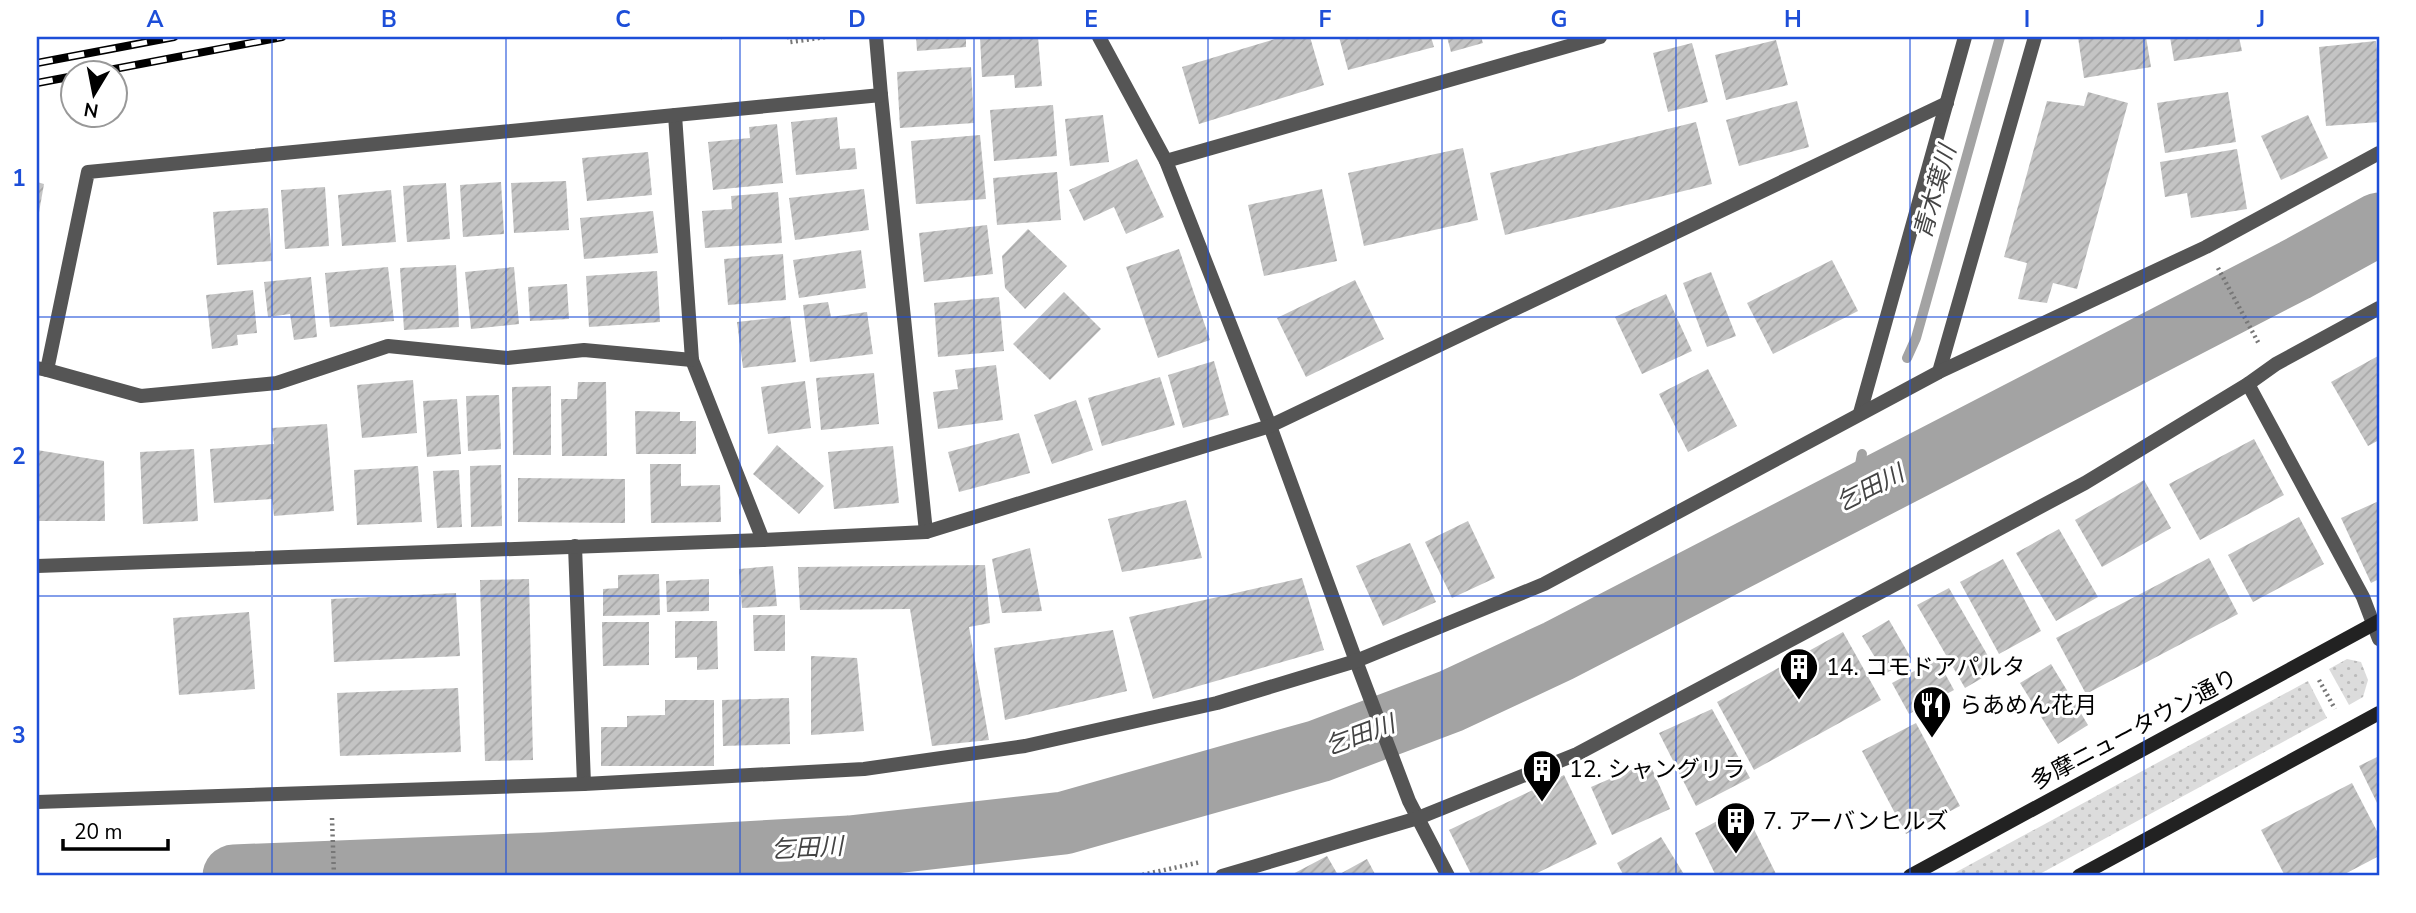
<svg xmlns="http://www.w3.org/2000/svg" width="2416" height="913" viewBox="0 0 2416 913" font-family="'Nunito Sans','Noto Sans JP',sans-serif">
<defs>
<pattern id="grass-dots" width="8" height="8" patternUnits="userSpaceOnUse" patternTransform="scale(1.75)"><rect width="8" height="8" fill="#dcdcdc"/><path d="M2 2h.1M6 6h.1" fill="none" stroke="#bbb" stroke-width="1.8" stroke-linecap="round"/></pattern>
<pattern id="building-hatch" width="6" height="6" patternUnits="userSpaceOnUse" patternTransform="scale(1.75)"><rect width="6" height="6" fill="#c4c4c4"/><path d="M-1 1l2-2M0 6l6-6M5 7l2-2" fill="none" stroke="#a7a7a7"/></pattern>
</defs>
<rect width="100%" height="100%" fill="#fff"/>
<g fill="url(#grass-dots)">
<path d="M2347,659L2361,662L2368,680L2363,697L2349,705L2329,669Z"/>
<path d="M2308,681L2327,718L2036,876H1949Z"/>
</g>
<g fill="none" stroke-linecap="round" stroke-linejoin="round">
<g stroke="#a3a3a3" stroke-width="10">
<path d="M1907,358L1916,338L2000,37"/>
<path d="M1854,497L1862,454"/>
</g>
<path stroke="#a3a3a3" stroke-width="63" d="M234,876L544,864L850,847L1064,823L1319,751L1451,701L1558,651L2295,270L2379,224"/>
</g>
<g fill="url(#building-hatch)">
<path d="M916,37H966V47L917,51Z"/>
<path d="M980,37H1038L1042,86L1015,88L1014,75L982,77Z"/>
<path d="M1282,37H1310L1324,85L1199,124L1182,67Z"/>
<path d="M1339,37H1431L1434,47L1348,70Z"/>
<path d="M1447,37H1481L1483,43L1451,52Z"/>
<path d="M2078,37H2146L2151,67L2084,78Z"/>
<path d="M2170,37H2239L2242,51L2174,61Z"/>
<path d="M1776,40L1788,85L1726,100L1715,55Z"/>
<path d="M2376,41L2379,72V122L2326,126L2319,47Z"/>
<path d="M1692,43L1708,102L1668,112L1653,53Z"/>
<path d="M971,67L974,123L900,128L897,72Z"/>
<path d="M2088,92L2128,103L2077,289L2053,283L2047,303L2018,299L2027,263L2004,257L2047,101L2084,106Z"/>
<path d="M2228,92L2236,142L2165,153L2157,103Z"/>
<path d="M1797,101L1809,147L1739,166L1726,120Z"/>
<path d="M1053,105L1057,156L994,161L990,110Z"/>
<path d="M1103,115L1109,162L1070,166L1065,119Z"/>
<path d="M2308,115L2328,158L2281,180L2261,136Z"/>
<path d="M837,117L840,149L855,148L857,169L796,175L791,122Z"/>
<path d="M1696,122L1712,184L1505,235L1490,173Z"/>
<path d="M777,124L783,183L713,190L708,142L750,138L749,127Z"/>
<path d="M980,135L986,199L916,204L911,141Z"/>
<path d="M1463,148L1478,220L1364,246L1348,173Z"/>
<path d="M2237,149L2247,209L2191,218L2187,193L2165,197L2160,162Z"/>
<path d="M648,152L652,195L587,201L582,158Z"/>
<path d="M1137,159L1164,217L1126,234L1114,207L1084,221L1069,190Z"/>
<path d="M1057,172L1061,220L997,225L993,178Z"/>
<path d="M566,181L569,230L514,233L511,183Z"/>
<path d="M37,182L44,184L38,218H37Z"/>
<path d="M501,182L504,234L463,237L460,185Z"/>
<path d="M446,183L450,239L407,242L403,186Z"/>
<path d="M325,187L329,246L285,249L281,190Z"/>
<path d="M864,189L869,230L795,240L789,198Z"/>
<path d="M1322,189L1337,261L1264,276L1248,205Z"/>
<path d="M391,190L396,242L342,246L338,195Z"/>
<path d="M778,192L782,243L705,248L702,211L732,209L731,196Z"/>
<path d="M268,208L272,261L217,265L213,212Z"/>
<path d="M653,211L658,253L584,259L580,218Z"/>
<path d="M987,225L993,274L924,282L919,233Z"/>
<path d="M1028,229L1067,266L1025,309L1005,288L1002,256Z"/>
<path d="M1179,249L1210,340L1158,358L1126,267Z"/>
<path d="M861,250L866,288L799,298L793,260Z"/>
<path d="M783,254L786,300L728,305L724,259Z"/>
<path d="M1832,260L1858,311L1773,354L1747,303Z"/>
<path d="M456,265L459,327L404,330L400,268Z"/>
<path d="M388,267L394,321L330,327L325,273Z"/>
<path d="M514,267L519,324L471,329L465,272Z"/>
<path d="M657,271L660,322L589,327L586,276Z"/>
<path d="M1711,272L1736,336L1707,347L1683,283Z"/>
<path d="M311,277L317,337L294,340L290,314L268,317L264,282Z"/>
<path d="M1355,280L1384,339L1306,377L1277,318Z"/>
<path d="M567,284L569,319L530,321L528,287Z"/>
<path d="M253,290L257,333L237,335L238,345L212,349L206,295Z"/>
<path d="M1064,292L1101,329L1050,380L1013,344Z"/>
<path d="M1666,294L1692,351L1642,374L1615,317Z"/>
<path d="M999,297L1004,351L938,357L934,303Z"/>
<path d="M828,302L831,317L867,312L873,354L810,362L803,305Z"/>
<path d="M790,316L796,362L743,368L737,322Z"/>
<path d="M2378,356L2379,440L2368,446L2331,382Z"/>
<path d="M1214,361L1229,415L1183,428L1168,375Z"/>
<path d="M996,365L1003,420L938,429L933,392L958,389L955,370Z"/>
<path d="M1708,369L1737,426L1688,452L1659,394Z"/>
<path d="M874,373L879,424L821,430L816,378Z"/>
<path d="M1160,377L1175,425L1102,446L1088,398Z"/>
<path d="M413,380L417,433L362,438L357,385Z"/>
<path d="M805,381L811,428L768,434L761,387Z"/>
<path d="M578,382H606L607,456H562L561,399H577Z"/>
<path d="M551,386V455H513L512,387Z"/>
<path d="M499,395L501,449L468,451L466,396Z"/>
<path d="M457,399L461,454L427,457L423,401Z"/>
<path d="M1076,400L1093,450L1052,464L1034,415Z"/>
<path d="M635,411L680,412V421H696V454H636Z"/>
<path d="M327,424L334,511L274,516L272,499L214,503L210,449L274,444L272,428Z"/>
<path d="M1019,433L1030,473L959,492L948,452Z"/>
<path d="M2254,439L2284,495L2200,540L2169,484Z"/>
<path d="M777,445L824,486L799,514L753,474Z"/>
<path d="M893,446L899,503L834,509L828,452Z"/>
<path d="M194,449L198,521L143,524L140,452Z"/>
<path d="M37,450L104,461L105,521H37Z"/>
<path d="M650,464H681V486L720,485L721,522L651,523Z"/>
<path d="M501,465L502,526L471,527L470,466Z"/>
<path d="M418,466L422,522L357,525L354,470Z"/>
<path d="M459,470L462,527L437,528L433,471Z"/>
<path d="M518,478L625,479V523L518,522Z"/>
<path d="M2144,480L2171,528L2102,567L2075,520Z"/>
<path d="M1186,500L1202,558L1122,572L1108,519Z"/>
<path d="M2379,501V579L2371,583L2341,518Z"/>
<path d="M2299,517L2324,564L2253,602L2228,555Z"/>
<path d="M1468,521L1495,578L1452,598L1425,542Z"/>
<path d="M2059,529L2098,597L2056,621L2016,553Z"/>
<path d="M1410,543L1436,602L1383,626L1356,566Z"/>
<path d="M1030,548L1042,611L1002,613L992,559Z"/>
<path d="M2209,558L2238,614L2086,694L2056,638Z"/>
<path d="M2003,559L2041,631L1999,654L1960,582Z"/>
<path d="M985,565L990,623L969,627L989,740L932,746L910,609L800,610L798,567Z"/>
<path d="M773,566L777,606L742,608L739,569Z"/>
<path d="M659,574L660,615L603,616V589L618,588V575Z"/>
<path d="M1302,578L1324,650L1153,699L1129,617Z"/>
<path d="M529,579L533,760L485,761L480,580Z"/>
<path d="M709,579V611L667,612L666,581Z"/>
<path d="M1949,588L1996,670L1965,688L1917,605Z"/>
<path d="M456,593L460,656L334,662L331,599Z"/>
<path d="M249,612L255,689L179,695L173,618Z"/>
<path d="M753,615H785V651H754Z"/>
<path d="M1889,620L1911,658L1885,674L1862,636Z"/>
<path d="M675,621H717L718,669L697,670V657L675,658Z"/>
<path d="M602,622H649V665L603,666Z"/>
<path d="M1113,630L1127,691L1005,720L994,648Z"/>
<path d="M1843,632L1881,700L1754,770L1717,702Z"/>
<path d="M811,656L857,658L864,731L811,735Z"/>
<path d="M1937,659L1954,690L1909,714L1892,683Z"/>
<path d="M2051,664L2088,725L2058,744L2020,683Z"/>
<path d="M458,688L461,752L340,756L337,693Z"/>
<path d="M789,698L790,744L723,746L722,700Z"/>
<path d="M665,700H714V766H601V727H627V716L665,715Z"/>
<path d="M1712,709L1750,778L1696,806L1659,733Z"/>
<path d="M1916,723L1960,806L1906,834L1862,751Z"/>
<path d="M2379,756V807L2359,766Z"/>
<path d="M1649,762L1670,809L1612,835L1591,787Z"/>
<path d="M1564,775L1597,844L1531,876H1472L1449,830Z"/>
<path d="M2352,783L2379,835V856L2341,876H2285L2261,830Z"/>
<path d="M1743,807L1777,876H1716L1695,833Z"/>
<path d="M1661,837L1685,876H1624L1617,863Z"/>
<path d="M1327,856L1338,875L1367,859L1376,876H1289Z"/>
</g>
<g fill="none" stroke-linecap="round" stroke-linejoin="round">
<g stroke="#777" stroke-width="4.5" stroke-dasharray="2 3.5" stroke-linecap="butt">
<path d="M721,37H722"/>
<path d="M789,37L790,42L826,37"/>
<path d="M2218,268L2259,344"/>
<path d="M2319,680L2335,709"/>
<path d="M332,818L334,876"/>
<path d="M1137,876L1201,862"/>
</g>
<g stroke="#555" stroke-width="14">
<path d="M1099,37L1166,161L1270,426L1356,661L1409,801L1448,876"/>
<path d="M881,95L926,532"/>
<path d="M675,115L692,360L763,540"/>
<path d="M1166,161L1600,37"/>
<path d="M37,368L47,370L88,172L881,95L876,37"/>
<path d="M47,370L141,396L277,383L388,346L507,358L584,350L692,360"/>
<path d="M1939,372L2035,37"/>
<path d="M2248,384L2363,597L2379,639"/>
<path d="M1860,413L1965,37"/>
<path d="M575,546L584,784"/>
<path d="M37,566L763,540L926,532L1270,426L1947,103"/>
<path d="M37,802L584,784L864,769L1025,746L1217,703L1356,661L1544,584L1939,372L2206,247L2379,153"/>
<path d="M1222,876L1418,818L1577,754L2085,483L2248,384L2276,364L2379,308"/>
</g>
<g stroke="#222" stroke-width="14">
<path d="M1910,876L2379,621"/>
<path d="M2079,876L2379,713"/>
</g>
<g stroke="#000" stroke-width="8">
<g id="rail">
<path d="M37,63L174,37"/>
<path d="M88,74L282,37"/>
<path d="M37,83L74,76"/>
</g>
</g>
<use href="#rail" stroke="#fff" stroke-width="5" stroke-dasharray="16" stroke-linecap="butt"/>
</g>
<path fill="none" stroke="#1d4ed8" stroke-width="2" stroke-opacity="0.55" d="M272,37V876M506,37V876M740,37V876M974,37V876M1208,37V876M1442,37V876M1676,37V876M1910,37V876M2144,37V876M37,317H2379M37,596H2379"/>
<defs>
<g id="building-pin" transform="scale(2.0125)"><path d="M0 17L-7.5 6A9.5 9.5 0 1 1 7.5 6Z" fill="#000" stroke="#fff"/><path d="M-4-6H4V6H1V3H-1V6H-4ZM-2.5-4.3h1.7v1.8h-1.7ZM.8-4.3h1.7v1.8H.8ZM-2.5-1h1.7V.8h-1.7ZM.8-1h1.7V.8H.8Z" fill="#fff"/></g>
<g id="restaurant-pin" transform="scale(2.0125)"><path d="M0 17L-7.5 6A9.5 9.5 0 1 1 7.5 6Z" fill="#000" stroke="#fff"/><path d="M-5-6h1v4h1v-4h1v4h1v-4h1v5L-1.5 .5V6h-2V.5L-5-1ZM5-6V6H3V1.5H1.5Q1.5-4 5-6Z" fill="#fff"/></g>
</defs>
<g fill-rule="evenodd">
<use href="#building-pin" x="1799" y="667"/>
<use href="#restaurant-pin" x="1932" y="705"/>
<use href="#building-pin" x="1542" y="769"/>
<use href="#building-pin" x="1736" y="821"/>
</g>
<g text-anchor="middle" stroke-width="6" stroke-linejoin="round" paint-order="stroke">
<g font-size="23" fill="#000" stroke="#fff" text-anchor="start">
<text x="1826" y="675">14. コモドアパルタ</text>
<text x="1959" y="713">らあめん花月</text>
<text x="1569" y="777">12. シャングリラ</text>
<text x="1763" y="829">7. アーバンヒルズ</text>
</g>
<g font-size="23" fill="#000" stroke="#fff">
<text transform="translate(2134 729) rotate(-28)" y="8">多摩ニュータウン通り</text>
</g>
<g font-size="24" font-style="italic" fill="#444" stroke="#fff">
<text transform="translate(1935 192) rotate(-74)" y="8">青木葉川</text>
<text transform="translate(1870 488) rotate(-27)" y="8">乞田川</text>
<text transform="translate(1360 735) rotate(-20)" y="8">乞田川</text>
<text transform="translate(807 848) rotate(-3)" y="8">乞田川</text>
</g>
</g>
<rect width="2416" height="913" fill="none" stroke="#ffffff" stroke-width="77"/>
<g transform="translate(94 94) rotate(190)"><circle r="33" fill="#ffffff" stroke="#999999" stroke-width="2"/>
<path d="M0-5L12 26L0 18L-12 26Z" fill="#000000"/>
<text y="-10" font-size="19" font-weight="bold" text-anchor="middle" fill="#000000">N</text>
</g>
<path d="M63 839v10h105v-10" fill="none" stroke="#000000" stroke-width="3.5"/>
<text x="74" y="839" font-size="21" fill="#000000" stroke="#ffffff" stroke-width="5" paint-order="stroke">20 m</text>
<rect x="38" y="38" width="2340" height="836" fill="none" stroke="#1d4ed8" stroke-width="2.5"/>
<g font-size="23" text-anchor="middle" font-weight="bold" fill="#1d4ed8">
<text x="155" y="27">A</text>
<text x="389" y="27">B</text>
<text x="623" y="27">C</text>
<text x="857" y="27">D</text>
<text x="1091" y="27">E</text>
<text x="1325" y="27">F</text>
<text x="1559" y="27">G</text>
<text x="1793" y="27">H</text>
<text x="2027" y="27">I</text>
<text x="2261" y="27">J</text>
<text x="19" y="186">1</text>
<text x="19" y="464">2</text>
<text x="19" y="743">3</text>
</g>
</svg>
